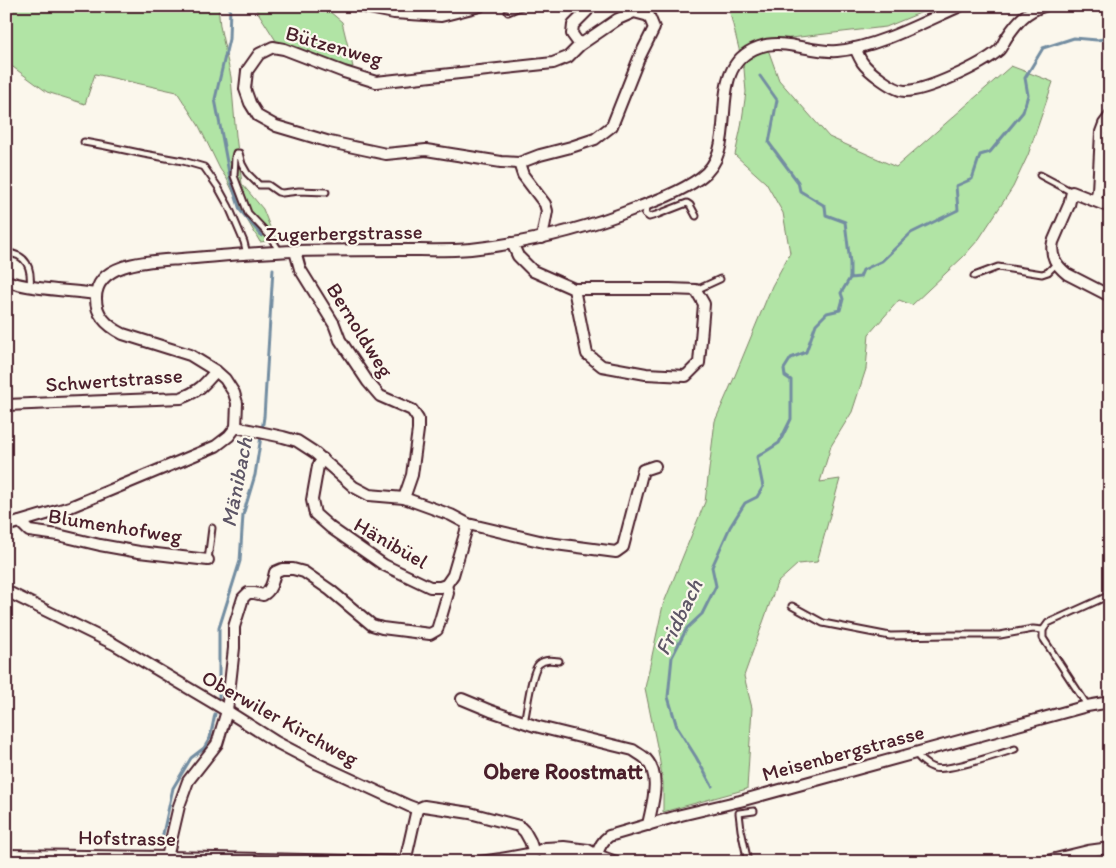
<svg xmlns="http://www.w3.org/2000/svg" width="1116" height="868" viewBox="0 0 1116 868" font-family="Itim,sans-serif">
<rect width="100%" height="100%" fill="#fbf7ec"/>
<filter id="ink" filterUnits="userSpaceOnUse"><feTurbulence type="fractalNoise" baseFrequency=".02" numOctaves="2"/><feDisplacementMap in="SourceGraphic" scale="10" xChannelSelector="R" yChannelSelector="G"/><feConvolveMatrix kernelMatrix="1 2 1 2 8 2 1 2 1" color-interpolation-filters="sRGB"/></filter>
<g filter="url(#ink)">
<g fill="#b1e4a5" stroke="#7e8268">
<path d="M6,6H218L220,26L231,77L236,136L242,184L263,209L275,240L260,242L242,211L227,179L220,169L199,126L177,92L95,74L85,104L47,92L6,62Z"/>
<path d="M254,6H323L342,22L353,67H325L278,44Z"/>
<path d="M717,6H937L886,27L765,41L779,80L829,137L896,167L1011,66L1053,82L1028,155L1013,187L979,239L963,257L912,305L899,300L869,334L866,369L852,412L831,446L820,482L840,479L817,562L798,564L777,583L744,676L752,708L747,789L663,812V783L659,756L645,688L663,605L705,502L715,421L734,378L772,286L790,253L783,213L766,183L735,155L741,127L746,92L744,69L729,9Z"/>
</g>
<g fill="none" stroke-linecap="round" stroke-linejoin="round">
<g stroke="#738da1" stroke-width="3">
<path d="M230,6L229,39L215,99L230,178L240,210L262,236"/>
<path d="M850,278L860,277L863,270L882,261L911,233L958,210L956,186L972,179L980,155L990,152L1023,112L1028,95L1025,78L1043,48L1074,38L1097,40L1110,38"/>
<path d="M219,698V628L240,561L243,515L255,475L264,417L273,269"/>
<path d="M712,786L696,757L677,727L668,697L672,657L687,628L702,614L716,586L712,567L730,527L745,503L757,497L763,487L757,457L779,443L791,419V380L785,376L784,369L791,358L806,352L816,324L827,313L840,310L843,299L841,293L850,278V263L845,222L826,215L825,206L800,191L798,182L769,143L777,100L760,76"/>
<path d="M161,843L173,788L191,758L204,748L210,738L215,714"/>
</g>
<g stroke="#4a1f2b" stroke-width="9">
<g id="lane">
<path d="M508,12L522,6"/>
<path d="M84,142L106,146L144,154L183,161L204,167L218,187L229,207L244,242L247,254"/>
<path d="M1040,175L1072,192"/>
<path d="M648,204L645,214L649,217L656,215L687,203L690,205L696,216"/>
<path d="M280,252L270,236L248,213L234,176L235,157L236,153H239L242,164L247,173L259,185H268L278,192L282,193L299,191L326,192"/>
<path d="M6,253C27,254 32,268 30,287"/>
<path d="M974,276L998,267L1042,274L1048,272L1056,264"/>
<path d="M696,290L720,279"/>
<path d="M208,560L212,528"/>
<path d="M792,606L823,623L890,636L950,635H1000L1033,629L1043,630"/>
<path d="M1087,705L1043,638V630L1048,623L1110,595"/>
<path d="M524,722C527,711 531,671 539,664C545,659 552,660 559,661"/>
<path d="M915,753C920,759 925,765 934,768C947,772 1000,754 1015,749"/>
<path d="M748,862L741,830L739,813L754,811"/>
</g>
</g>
<g stroke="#4a1f2b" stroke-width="14">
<g id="street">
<path d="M359,6L394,13L441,16L480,6"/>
<path d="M580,45L568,57L553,63L376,82L344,72L284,49L273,47L259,54L247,71L245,89L250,103L258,116L276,126L330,142L386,154L426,150L501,162L519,163L540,155L571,147L595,139L612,126L639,58L654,28L649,16L634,12L618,19L580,45L572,34L573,25L587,11L590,6"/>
<path d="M855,48C857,52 859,57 862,62C868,71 894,91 905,91C927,91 982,65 999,50C1002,47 1004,41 1007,37C1017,22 1026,11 1044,6"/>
<path d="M519,163L523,175L545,204L547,211L542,238"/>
<path d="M1095,201L1098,191L1101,132L1104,124L1110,116"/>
<path d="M1110,207L1072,192L1069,205L1053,242C1050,256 1056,265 1067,274L1110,296"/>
<path d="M512,243L518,256L533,271L574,289H670L696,290L704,304L699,363L686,376L646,374L602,366L587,354L574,289"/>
<path d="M295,251L300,269L334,324L340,340L368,382L380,396L412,410L418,419V430L412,475L404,498"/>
<path d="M6,281C36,290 65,290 95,294"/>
<path d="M6,405L181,398C199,391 204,385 216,371"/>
<path d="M236,427L283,437L297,441L314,452L354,487L369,495L404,498L451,515L468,524L548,543L616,552L623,547L643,470L655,466"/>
<path d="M323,459L318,466L312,500L315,514L331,528L384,565L430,587H440L446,585L453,575L468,524"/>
<path d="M20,522L29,531L58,535L100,545L139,552L208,560"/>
<path d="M6,526L70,507L178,462L216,446L229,436L236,427L237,403L234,393L225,379L216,371L190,355L123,334C109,327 96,316 96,299C95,260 156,261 182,259C221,256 259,252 297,251C332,250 368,250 403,250C425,250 448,251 471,249C527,243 581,230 634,209C656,201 680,192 700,178C745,147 700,68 759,47C784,38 811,53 837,51C875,48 924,22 960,6"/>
<path d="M6,591L114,644L227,711L276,742L318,764L409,806L417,809L424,806L470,813L519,826L525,832L530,841L534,853"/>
<path d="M462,699L491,711L535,726L633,750C637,753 643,756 646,759C662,777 652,804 648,825"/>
<path d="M6,855L168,857L397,862"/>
<path d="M545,855L564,854L591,856"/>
<path d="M597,855C599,847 602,841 609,836L681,815L740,801L1087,706L1110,702"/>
<path d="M166,862L179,806L188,781L217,744L227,711L234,648V627L243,598L248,593H254L263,595C271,591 273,581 275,572L282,569H293L304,572L330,590L372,625L382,628L430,634L437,630L441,617L448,593L446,585"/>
<path d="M405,862L417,809"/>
<path d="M480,862L501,859L534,853L545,848L564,847L588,850L597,855L616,862"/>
<path d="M1043,862L1088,851L1110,848"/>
</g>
</g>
<use href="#lane" stroke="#fbf7ec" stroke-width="5"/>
<use href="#street" stroke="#fbf7ec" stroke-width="10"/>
</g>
</g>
<g text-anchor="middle" stroke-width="4.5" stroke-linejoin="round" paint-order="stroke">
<g font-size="21" fill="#4a1f2b" stroke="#fbf7ec">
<text transform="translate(334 46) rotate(16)" y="7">Bützenweg</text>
<text transform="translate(344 233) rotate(-1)" y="7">Zugerbergstrasse</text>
<text transform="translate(360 330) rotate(58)" y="7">Bernoldweg</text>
<text transform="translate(114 380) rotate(-4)" y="7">Schwertstrasse</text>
<text transform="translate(115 526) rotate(9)" y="7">Blumenhofweg</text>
<text transform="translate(391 543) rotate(30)" y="7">Hänibüel</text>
<text transform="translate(280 718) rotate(29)" y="7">Oberwiler Kirchweg</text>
<text transform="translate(843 753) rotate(-15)" y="7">Meisenbergstrasse</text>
<text transform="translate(127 838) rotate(1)" y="7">Hofstrasse</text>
</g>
<g font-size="22" font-style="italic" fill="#5e5666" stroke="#fbf7ec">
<text transform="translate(236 482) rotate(-79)" y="8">Mänibach</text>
<text transform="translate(678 617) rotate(-64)" y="8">Fridbach</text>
</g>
<g font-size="22" font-weight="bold" fill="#4a1f2b" stroke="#fbf7ec">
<text x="563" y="779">Obere Roostmatt</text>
</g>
</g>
<rect width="1116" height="868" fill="none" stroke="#fbf7ec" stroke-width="25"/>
<rect x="12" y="12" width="1091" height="843" fill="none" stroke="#4a1f2b" stroke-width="2" filter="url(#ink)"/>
</svg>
